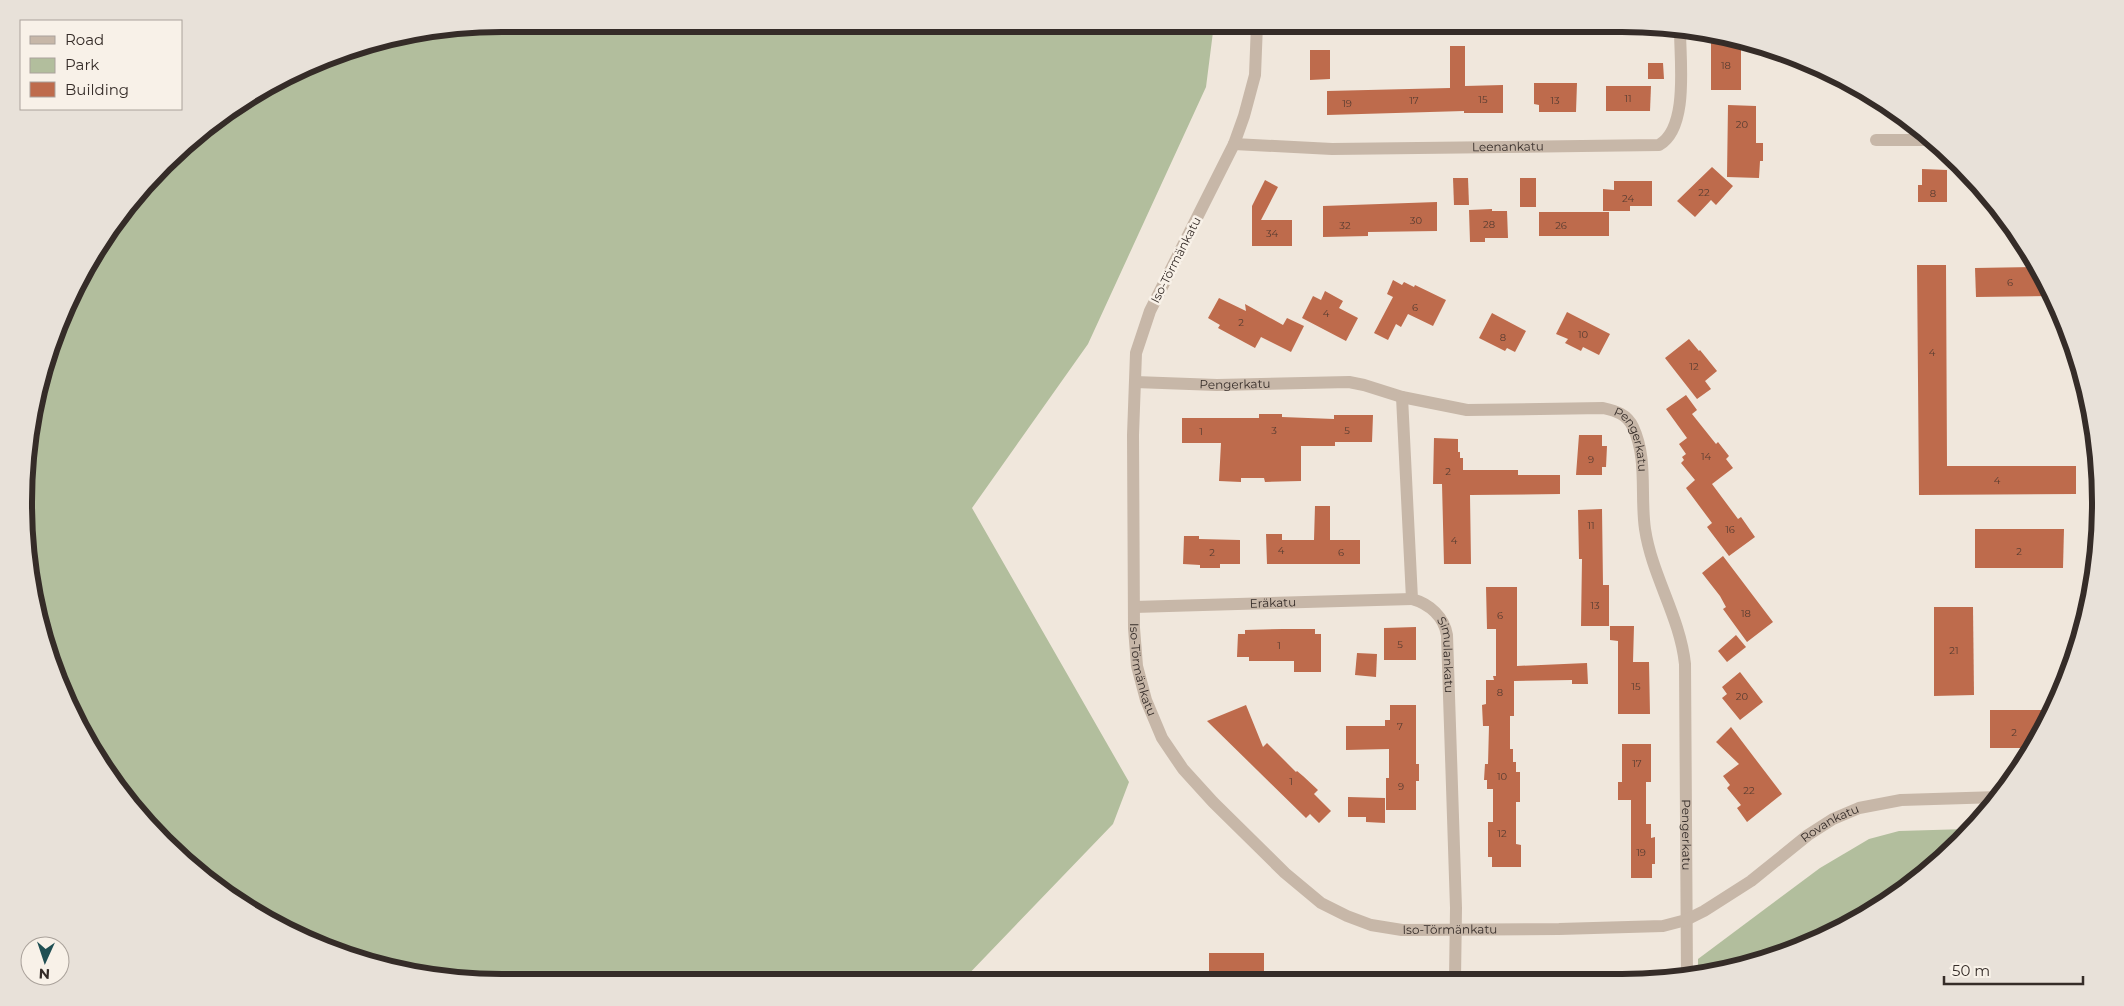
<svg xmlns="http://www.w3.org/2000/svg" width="2124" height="1006" viewBox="0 0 2124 1006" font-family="Montserrat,sans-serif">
<rect width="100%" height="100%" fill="#f0e7dc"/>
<g fill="#b2be9d">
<path d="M503,24H1214L1206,87L1088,344L972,508L1129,782L1113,824L962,981L503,982L409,973L319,946L187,863L123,795L73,715L28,565L33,409L60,319L104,237L211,123L349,49Z"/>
<path d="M1967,829L1913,883L1805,946L1698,974V959L1820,868L1869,839L1899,831Z"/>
</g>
<g fill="#be6b4c">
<path d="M1711,39H1734L1741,41V90H1711Z"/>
<path d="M1450,46H1465V86L1503,85V113H1464V111L1327,115V91L1450,88Z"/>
<path d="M1310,50H1330V79L1310,80Z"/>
<path d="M1648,63H1663L1664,79H1648Z"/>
<path d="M1534,83H1577L1576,112H1539V105L1534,104Z"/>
<path d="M1606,86H1651L1650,111H1606Z"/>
<path d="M1728,105L1756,106V143H1763V161H1760L1759,178L1727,177Z"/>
<path d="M1712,167L1733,186L1716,205L1711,200L1695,217L1677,201Z"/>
<path d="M1922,169L1947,170V202H1918V185H1922Z"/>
<path d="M1453,178H1468L1469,205H1454Z"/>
<rect x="1520" y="178" width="16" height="29"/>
<path d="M1265,180L1278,187L1261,220H1292V246H1252V206Z"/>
<path d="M1614,181H1652V206H1630V211H1603V189L1614,190Z"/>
<path d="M1437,202V231L1368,232V236L1323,237V206Z"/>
<path d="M1492,209V211H1507L1508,238H1485V242H1470L1469,210Z"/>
<rect x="1539" y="212" width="70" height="24"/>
<path d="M1917,265H1946L1947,466H2076V494L1919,495Z"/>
<path d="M2036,267L2051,296L1976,297L1975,268Z"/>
<path d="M1393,280L1402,285L1404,282L1414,287L1415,285L1446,300L1433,326L1408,314L1401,327L1396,324L1388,340L1374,333L1393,297L1387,294Z"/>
<path d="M1325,291L1343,301L1339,308L1358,318L1346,341L1302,318L1313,296L1321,300Z"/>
<path d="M1219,298L1246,311L1245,304L1283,325L1287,318L1304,326L1291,352L1261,337L1255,348L1218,328L1220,325L1208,318Z"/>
<path d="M1567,312L1610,334L1599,355L1583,347L1581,351L1565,343L1568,339L1556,334Z"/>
<path d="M1492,313L1526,331L1515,352L1507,348L1505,351L1479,338Z"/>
<path d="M1689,339L1699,351L1700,350L1717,371L1705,381L1711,389L1697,399L1665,358Z"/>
<path d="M1686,395L1697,410L1692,414L1716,444L1718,442L1729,456L1726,459L1733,468L1712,484L1738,519L1741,517L1755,537L1729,556L1707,527L1712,523L1686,488L1695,480L1681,463L1684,460L1682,457L1686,454L1679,444L1687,438L1666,409Z"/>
<path d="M1259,414H1282V417L1334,419V415H1373L1372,442H1335V446H1301V481L1265,482L1264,478H1241V482L1219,481L1221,443H1182V418H1259Z"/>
<path d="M1579,435H1602V446H1607L1606,467H1602V475H1576Z"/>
<path d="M1434,438L1458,439V452H1460V458H1463V470H1518V475H1560V494L1470,495L1471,564H1444L1442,484H1433Z"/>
<path d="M1315,506H1330V540H1360V564H1267L1266,534H1282V540H1314Z"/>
<path d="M1602,509L1603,585H1609V626H1581L1582,559H1579L1578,510Z"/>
<path d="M1975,529H2064L2063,568H1975Z"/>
<path d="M1184,536H1199V539L1240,540V564H1220V568H1200V565L1183,564Z"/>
<path d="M1723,556L1773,622L1747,642L1723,609L1726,607L1720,596L1702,573Z"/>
<path d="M1486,587H1517V666L1587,663L1588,684H1572V680L1514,681V716H1510V749H1513V762H1516V772H1520V802H1516V844L1521,845V867H1492V857H1488V822H1493V789H1487V780H1484L1485,764H1488L1489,726H1483L1482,705L1486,704V680H1494L1493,676H1496V629H1487Z"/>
<path d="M1934,607H1973L1974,695L1934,696Z"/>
<path d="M1610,626H1634L1633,662H1649L1650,714H1618V641L1610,640Z"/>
<path d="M1416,627V660H1384V628Z"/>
<path d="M1283,629H1315V634H1321V672H1294V661H1249V657H1237L1238,634H1245V630Z"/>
<path d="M1736,635L1746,647L1727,662L1718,651Z"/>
<path d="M1357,653L1377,654L1376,677L1355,675Z"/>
<path d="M1740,672L1763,702L1740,720L1722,698L1727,694L1722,687Z"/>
<path d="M1246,705L1263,747L1267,743L1296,772L1297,771L1303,776L1318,790L1314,794L1331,811L1319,823L1310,814L1306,818L1207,721Z"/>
<path d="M1390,705H1416V764H1419V781H1416V810H1386V778H1389V749L1346,750V726H1385V720H1390Z"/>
<path d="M1990,710H2044V721L2028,748H1990Z"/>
<path d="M1731,727L1782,794L1747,822L1737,808L1741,805L1727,788L1730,785L1723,776L1739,764L1716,742Z"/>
<path d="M1622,744H1651V782H1646V824H1651V838L1655,837V864H1652V878H1631V800H1618V782H1622Z"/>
<path d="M1348,797L1385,798V823L1366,822V817H1348Z"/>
<rect x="1209" y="953" width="55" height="27"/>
</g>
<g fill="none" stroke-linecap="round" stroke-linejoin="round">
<g stroke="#c7b7a8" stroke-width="12">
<path d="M1876,140H1930"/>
<path id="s1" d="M1234,144L1332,149L1659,145C1689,128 1680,61 1680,30"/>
<path id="s2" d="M1135,382L1217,385L1349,382L1364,385L1402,397L1467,410L1603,408C1616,411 1627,414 1633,427C1648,459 1640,495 1645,529C1652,576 1680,617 1685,664L1687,977"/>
<path id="s3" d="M1402,397L1412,599C1430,604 1444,617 1447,635L1456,908L1455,979"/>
<path id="s4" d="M1134,607L1412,599"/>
</g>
<path stroke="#c7b7a8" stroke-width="12" id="s5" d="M1257,24L1255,75L1244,116L1234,144L1150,311L1136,353L1133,435L1134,628L1137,666L1146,700L1162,738L1183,769L1213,802L1285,873L1321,903L1347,916L1371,925L1402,930L1559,929L1663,926L1686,920L1704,911L1751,881L1808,835L1833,819L1859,808L1901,800L1999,797"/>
</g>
<g text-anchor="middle" stroke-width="5" stroke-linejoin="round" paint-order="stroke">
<g font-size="10" fill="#573c31">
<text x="1726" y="69">18</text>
<text x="1628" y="102">11</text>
<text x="1483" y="103">15</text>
<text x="1414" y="104">17</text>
<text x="1555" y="104">13</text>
<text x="1347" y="107">19</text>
<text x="1742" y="128">20</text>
<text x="1704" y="196">22</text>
<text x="1933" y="197">8</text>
<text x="1628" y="202">24</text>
<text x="1416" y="224">30</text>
<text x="1489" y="228">28</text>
<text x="1345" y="229">32</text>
<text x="1561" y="229">26</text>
<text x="1272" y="237">34</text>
<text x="2010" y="286">6</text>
<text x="1415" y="311">6</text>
<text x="1326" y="317">4</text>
<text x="1241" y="326">2</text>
<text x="1583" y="338">10</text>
<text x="1503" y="341">8</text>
<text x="1932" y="356">4</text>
<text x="1694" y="370">12</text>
<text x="1274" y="434">3</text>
<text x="1347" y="434">5</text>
<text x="1201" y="435">1</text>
<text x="1706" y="460">14</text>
<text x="1591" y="463">9</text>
<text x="1448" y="475">2</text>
<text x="1997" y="484">4</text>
<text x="1591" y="529">11</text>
<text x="1730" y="533">16</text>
<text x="1454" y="544">4</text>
<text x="1281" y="554">4</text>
<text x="2019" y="555">2</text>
<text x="1212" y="556">2</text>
<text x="1341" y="556">6</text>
<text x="1595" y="609">13</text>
<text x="1746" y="617">18</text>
<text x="1500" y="619">6</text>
<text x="1400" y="648">5</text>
<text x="1279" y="649">1</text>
<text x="1954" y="654">21</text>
<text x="1636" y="690">15</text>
<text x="1500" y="696">8</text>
<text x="1742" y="700">20</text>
<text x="1400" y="730">7</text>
<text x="2014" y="736">2</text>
<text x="1637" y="767">17</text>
<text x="1502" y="780">10</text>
<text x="1291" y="785">1</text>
<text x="1401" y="790">9</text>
<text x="1749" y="794">22</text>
<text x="1502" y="837">12</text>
<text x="1641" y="856">19</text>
</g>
<g font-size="12" fill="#352c28" stroke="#f8f1e8">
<text dy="4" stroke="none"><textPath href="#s1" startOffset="274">Leenankatu</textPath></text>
<text transform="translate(1176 260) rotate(-63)" y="4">Iso-Törmänkatu</text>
<text dy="4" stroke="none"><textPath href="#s2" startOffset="100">Pengerkatu</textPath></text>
<text dy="4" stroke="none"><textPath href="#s2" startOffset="519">Pengerkatu</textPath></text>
<text dy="4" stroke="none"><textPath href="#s4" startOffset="139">Eräkatu</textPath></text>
<text dy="4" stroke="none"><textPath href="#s3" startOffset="275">Simulankatu</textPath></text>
<text dy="4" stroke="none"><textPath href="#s5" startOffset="672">Iso-Törmänkatu</textPath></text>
<text dy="4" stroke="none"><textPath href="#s5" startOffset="1519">Rovankatu</textPath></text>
<text dy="4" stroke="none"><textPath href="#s2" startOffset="924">Pengerkatu</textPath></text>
<text dy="4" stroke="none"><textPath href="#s5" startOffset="1108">Iso-Törmänkatu</textPath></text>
</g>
</g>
<path d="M0 0H2124V1006H0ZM502 32H1622A470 470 0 0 1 2092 502V504A470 470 0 0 1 1622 974H502A470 470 0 0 1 32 504V502A470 470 0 0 1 502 32Z" fill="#e8e1d9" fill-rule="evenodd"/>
<path fill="none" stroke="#352c28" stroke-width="6" d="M502 32H1622A470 470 0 0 1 2092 502V504A470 470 0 0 1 1622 974H502A470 470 0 0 1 32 504V502A470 470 0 0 1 502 32Z"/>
<rect x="20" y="20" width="162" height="90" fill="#f8f1e8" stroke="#aaa29b"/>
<rect x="30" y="36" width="25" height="8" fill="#c7b7a8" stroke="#aaa29b"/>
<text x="65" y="45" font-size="15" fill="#352c28">Road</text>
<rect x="30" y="58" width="25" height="15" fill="#b2be9d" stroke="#aaa29b"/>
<text x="65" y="70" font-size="15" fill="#352c28">Park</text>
<rect x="30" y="82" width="25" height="15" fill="#be6b4c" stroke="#aaa29b"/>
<text x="65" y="95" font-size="15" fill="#352c28">Building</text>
<g transform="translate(45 961) rotate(183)"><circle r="24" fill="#f8f1e8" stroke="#aaa29b"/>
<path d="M0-4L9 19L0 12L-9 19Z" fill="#204f53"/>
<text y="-8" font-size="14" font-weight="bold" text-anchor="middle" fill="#352c28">N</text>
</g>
<path d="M1944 976v8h139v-8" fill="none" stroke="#352c28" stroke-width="2.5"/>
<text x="1952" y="976" font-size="15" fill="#352c28" stroke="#f8f1e8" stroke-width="4" paint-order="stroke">50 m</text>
</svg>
